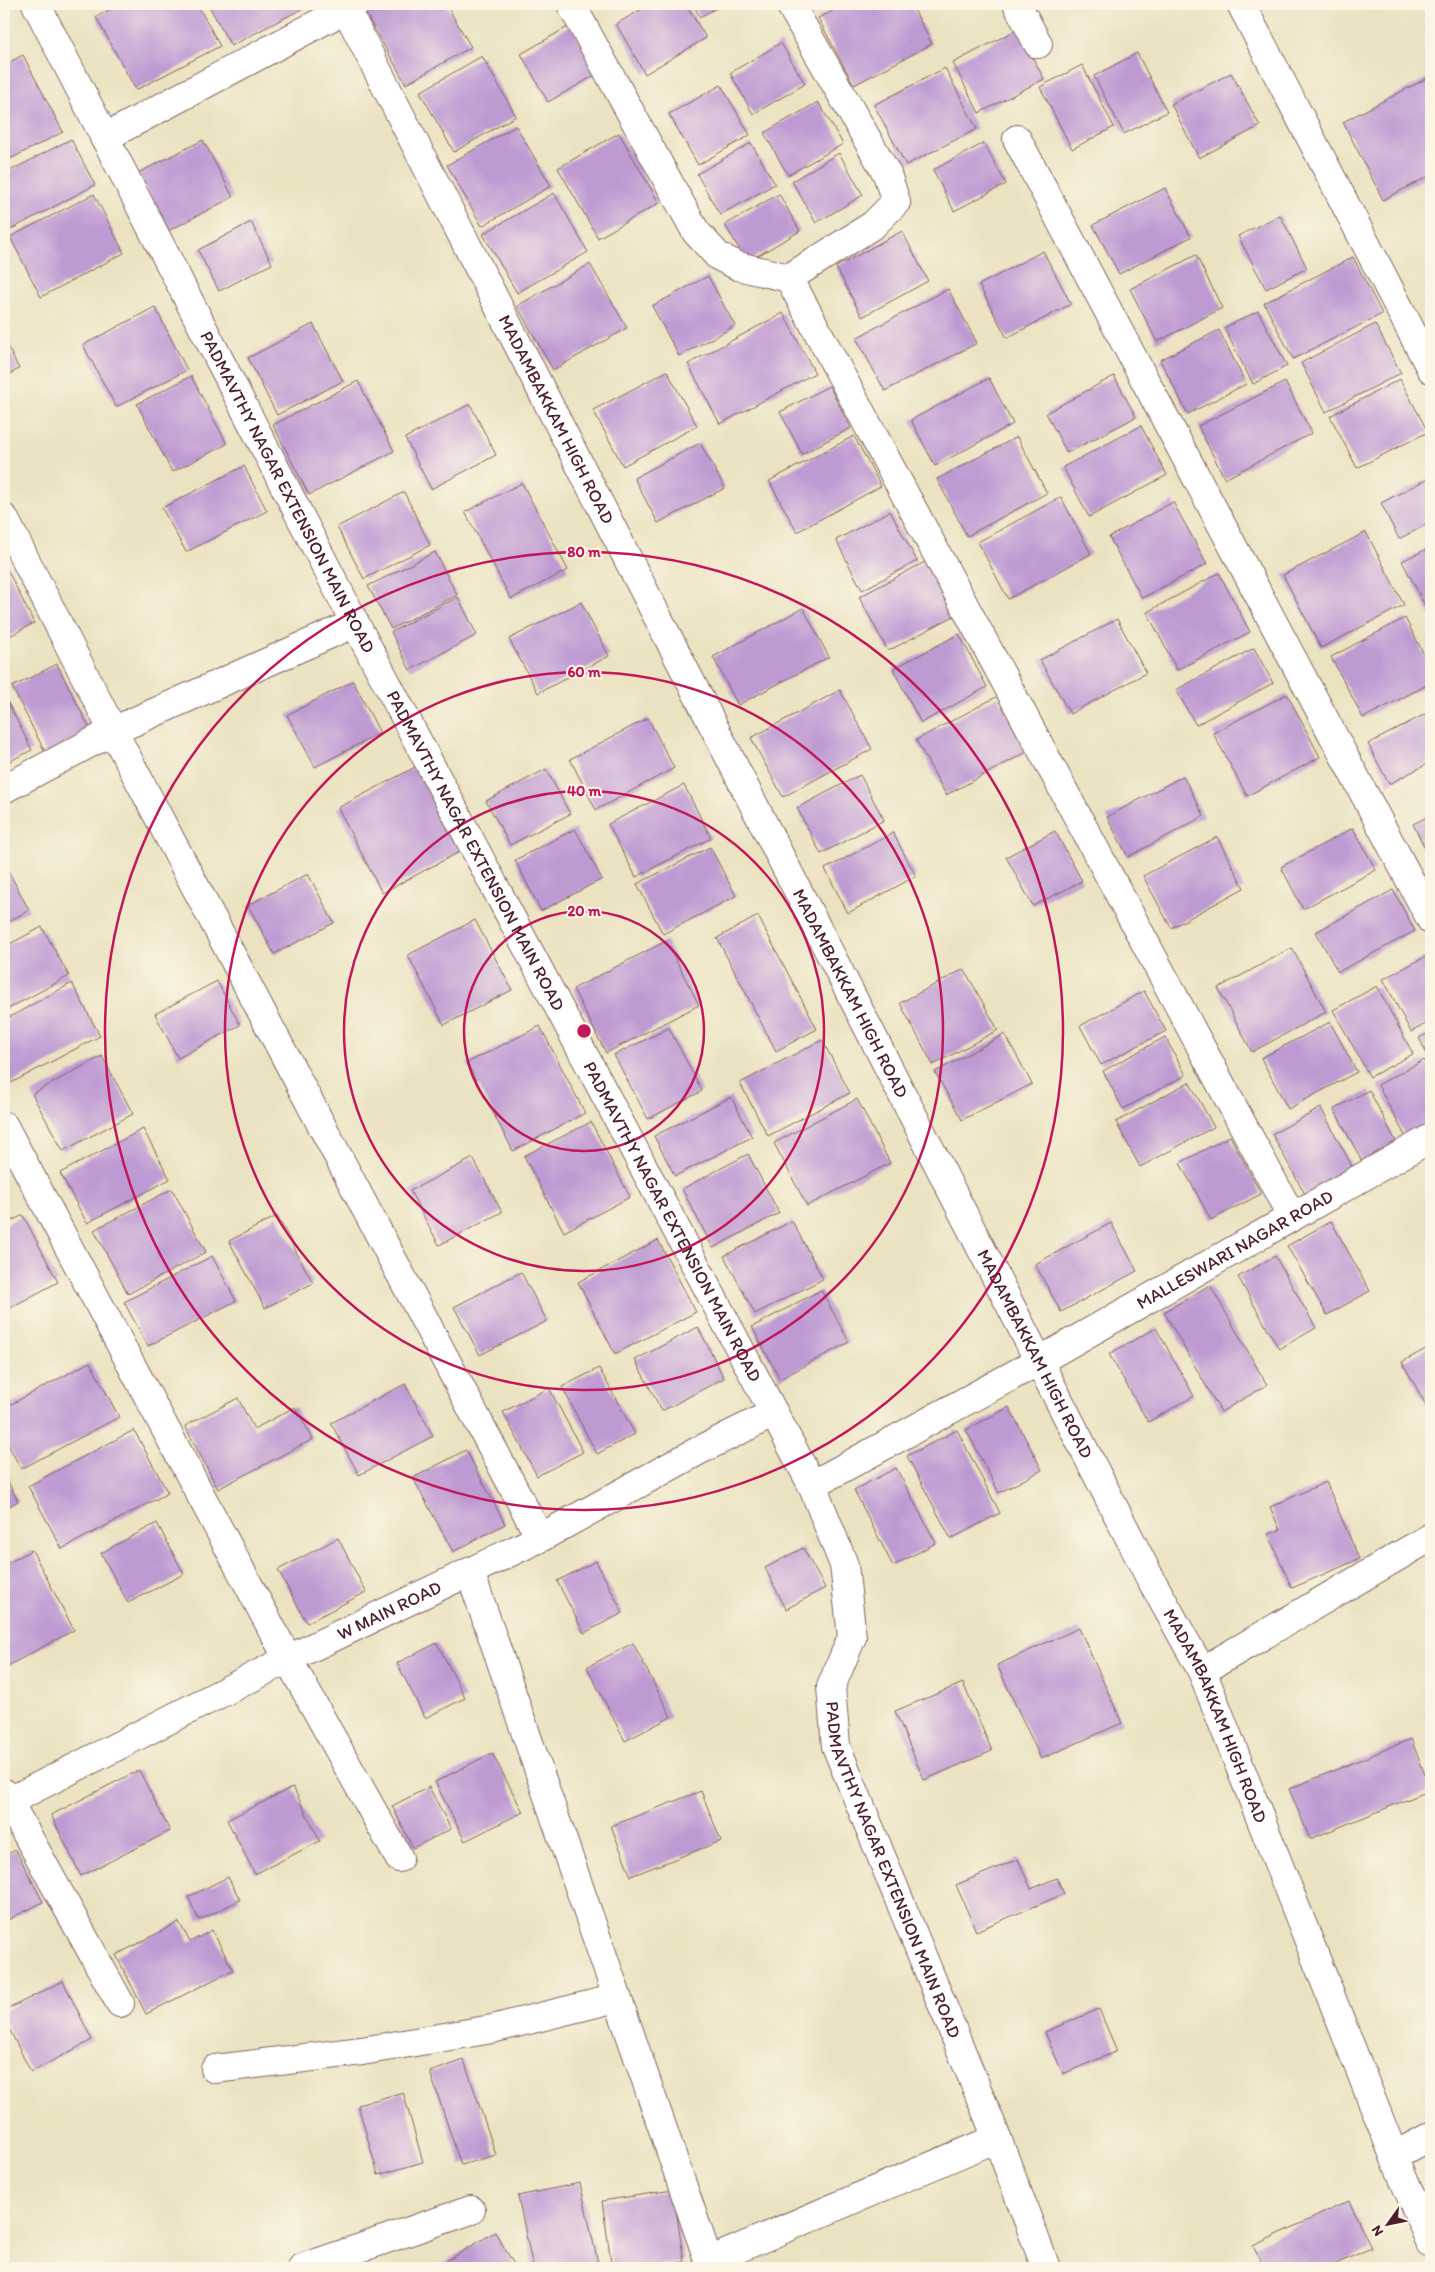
<svg xmlns="http://www.w3.org/2000/svg" width="1435" height="2272" viewBox="0 0 1435 2272" font-family="Itim,sans-serif">
<rect width="100%" height="100%" fill="#fcf5e5"/>
<filter id="ink" filterUnits="userSpaceOnUse"><feTurbulence type="fractalNoise" baseFrequency=".02" numOctaves="2"/><feDisplacementMap in="SourceGraphic" scale="10" xChannelSelector="R" yChannelSelector="G"/><feConvolveMatrix kernelMatrix="1 2 1 2 8 2 1 2 1" color-interpolation-filters="sRGB"/></filter>
<filter id="wash" filterUnits="userSpaceOnUse"><feTurbulence type="fractalNoise" baseFrequency=".0096" numOctaves="4" result="noise"/><feDisplacementMap in="SourceGraphic" scale="20" xChannelSelector="R" yChannelSelector="G"/><feGaussianBlur stdDeviation="1.12" result="paint"/><feColorMatrix in="noise" values="0 0 0 0 0 0 0 0 0 0 0 0 0 0 0 0 0 1.4 0 .05"/><feComposite in="paint" operator="in"/></filter>
<g filter="url(#wash)">
<rect width="100%" height="100%" fill="#eae2c0"/>
<g id="blocks">
<g fill="#be9ad3">
<path d="M121,4H197L220,46L136,90L96,17Z"/>
<path d="M208,4H311L231,46Z"/>
<path d="M371,4H446L471,47L406,84L363,9Z"/>
<path d="M651,4H686L706,38L645,74L616,24Z"/>
<path d="M693,4H723L700,17Z"/>
<path d="M847,4H911L932,44L854,85L818,18Z"/>
<path d="M571,25L599,73L548,102L521,54Z"/>
<path d="M1018,29L1044,79L979,113L953,63Z"/>
<path d="M781,43L805,84L753,114L730,73Z"/>
<path d="M1137,53L1167,112L1124,134L1094,76Z"/>
<path d="M23,55L63,132L4,162V65Z"/>
<path d="M482,56L516,116L454,152L420,92Z"/>
<path d="M1082,65L1114,127L1072,149L1040,87Z"/>
<path d="M945,68L977,129L906,165L874,105Z"/>
<path d="M1231,73L1260,126L1199,158L1171,104Z"/>
<path d="M1431,76V175L1383,200L1343,122Z"/>
<path d="M721,85L750,135L698,165L669,114Z"/>
<path d="M818,102L843,144L788,175L764,133Z"/>
<path d="M516,126L551,186L482,226L447,165Z"/>
<path d="M619,133L659,203L598,238L558,168Z"/>
<path d="M71,139L95,185L6,232L4,227V174Z"/>
<path d="M203,140L233,197L168,231L138,173Z"/>
<path d="M751,143L775,184L720,215L697,174Z"/>
<path d="M984,143L1006,184L954,211L933,170Z"/>
<path d="M839,153L863,195L816,223L792,181Z"/>
<path d="M1165,188L1191,237L1119,274L1093,225Z"/>
<path d="M554,193L588,252L517,293L483,234Z"/>
<path d="M94,194L124,253L41,297L10,237Z"/>
<path d="M779,194L800,231L747,262L725,225Z"/>
<path d="M1280,215L1307,268L1266,289L1238,236Z"/>
<path d="M251,222L272,264L219,291L198,250Z"/>
<path d="M902,231L928,281L862,317L836,267Z"/>
<path d="M1043,251L1071,304L1007,338L979,285Z"/>
<path d="M1196,255L1222,308L1157,342L1130,289Z"/>
<path d="M1353,257L1382,314L1293,359L1264,303Z"/>
<path d="M590,264L627,328L553,370L517,306Z"/>
<path d="M708,276L735,326L679,356L652,306Z"/>
<path d="M948,289L977,343L885,391L856,338Z"/>
<path d="M155,307L187,370L116,407L83,345Z"/>
<path d="M1258,311L1287,366L1253,384L1224,328Z"/>
<path d="M783,313L815,373L720,424L688,364Z"/>
<path d="M313,324L343,381L277,415L248,358Z"/>
<path d="M1375,324L1401,373L1326,412L1301,363Z"/>
<path d="M1219,330L1246,384L1188,414L1160,360Z"/>
<path d="M4,339L19,369L4,377Z"/>
<path d="M667,371L697,426L623,466L593,410Z"/>
<path d="M191,376L227,444L172,472L137,404Z"/>
<path d="M1114,376L1136,417L1067,453L1046,413Z"/>
<path d="M989,378L1013,424L935,466L911,420Z"/>
<path d="M1400,379L1428,432L1357,468L1330,416Z"/>
<path d="M358,381L394,451L309,495L273,425Z"/>
<path d="M1285,382L1312,433L1225,479L1198,426Z"/>
<path d="M829,386L851,428L802,454L780,412Z"/>
<path d="M470,404L496,455L431,489L405,438Z"/>
<path d="M1141,426L1167,475L1089,517L1063,467Z"/>
<path d="M854,436L881,486L797,532L769,481Z"/>
<path d="M1017,437L1047,493L967,536L937,479Z"/>
<path d="M700,443L725,488L658,523L634,478Z"/>
<path d="M244,466L267,511L186,552L162,508Z"/>
<path d="M1431,477V522L1399,539L1381,503Z"/>
<path d="M522,483L568,570L511,599L465,512Z"/>
<path d="M404,492L430,545L364,579L337,527Z"/>
<path d="M1061,497L1091,554L1008,599L978,542Z"/>
<path d="M1173,502L1207,564L1142,598L1109,537Z"/>
<path d="M890,511L917,561L862,590L836,540Z"/>
<path d="M1366,532L1404,605L1321,648L1283,575Z"/>
<path d="M1431,547V617L1402,561Z"/>
<path d="M435,552L457,595L391,629L368,586Z"/>
<path d="M925,562L954,616L888,651L859,597Z"/>
<path d="M4,563L34,623L4,639Z"/>
<path d="M1219,573L1250,632L1177,670L1147,612Z"/>
<path d="M458,597L477,635L410,670L391,632Z"/>
<path d="M581,602L609,656L538,693L509,639Z"/>
<path d="M803,608L829,657L738,705L713,657Z"/>
<path d="M1405,618L1431,668V683L1363,718L1331,657Z"/>
<path d="M1117,619L1146,673L1070,714L1040,660Z"/>
<path d="M959,634L987,687L921,723L893,669Z"/>
<path d="M1254,648L1273,683L1196,725L1176,690Z"/>
<path d="M57,664L91,731L46,754L12,687Z"/>
<path d="M353,681L380,733L315,767L287,715Z"/>
<path d="M840,690L872,749L783,797L751,738Z"/>
<path d="M1287,694L1320,757L1247,796L1213,733Z"/>
<path d="M4,695L32,750L4,764Z"/>
<path d="M998,696L1027,752L946,795L916,740Z"/>
<path d="M1431,711V762L1389,784L1368,744Z"/>
<path d="M648,718L674,768L596,810L570,759Z"/>
<path d="M421,764L465,849L382,893L338,808Z"/>
<path d="M546,769L570,814L510,845L486,801Z"/>
<path d="M860,775L884,820L821,854L797,808Z"/>
<path d="M1183,776L1204,816L1128,857L1107,817Z"/>
<path d="M684,785L711,838L636,877L608,824Z"/>
<path d="M1431,815V860L1413,824Z"/>
<path d="M1353,828L1376,870L1303,909L1281,867Z"/>
<path d="M575,829L602,879L541,911L515,860Z"/>
<path d="M1055,831L1082,881L1033,906L1006,857Z"/>
<path d="M893,833L916,876L848,913L825,869Z"/>
<path d="M1217,837L1244,888L1171,928L1143,876Z"/>
<path d="M710,847L736,896L663,934L637,884Z"/>
<path d="M4,863L29,910L4,924Z"/>
<path d="M308,874L334,923L274,954L248,905Z"/>
<path d="M1393,890L1415,931L1338,972L1316,932Z"/>
<path d="M758,916L817,1029L776,1051L717,938Z"/>
<path d="M475,920L512,990L444,1025L408,955Z"/>
<path d="M42,927L69,976L4,1011V947Z"/>
<path d="M666,941L699,1005L606,1053L573,989Z"/>
<path d="M1292,948L1326,1012L1252,1052L1218,988Z"/>
<path d="M1425,957L1431,970V1021L1411,1032L1383,979Z"/>
<path d="M964,969L998,1030L933,1065L900,1003Z"/>
<path d="M217,981L240,1025L178,1058L155,1014Z"/>
<path d="M72,983L100,1036L11,1083L4,1069V1020Z"/>
<path d="M1377,986L1413,1054L1370,1077L1333,1010Z"/>
<path d="M1144,991L1166,1031L1101,1065L1080,1026Z"/>
<path d="M1330,1022L1357,1072L1288,1109L1261,1058Z"/>
<path d="M540,1026L585,1113L513,1151L467,1063Z"/>
<path d="M669,1028L702,1091L648,1119L614,1055Z"/>
<path d="M1431,1032V1062L1419,1038Z"/>
<path d="M1005,1034L1032,1084L962,1120L935,1072Z"/>
<path d="M1165,1037L1186,1075L1123,1109L1103,1071Z"/>
<path d="M822,1040L850,1093L768,1136L740,1083Z"/>
<path d="M102,1056L133,1114L63,1151L32,1094Z"/>
<path d="M1424,1060L1431,1073V1134L1410,1145L1378,1085Z"/>
<path d="M1189,1082L1214,1127L1140,1167L1116,1122Z"/>
<path d="M1369,1090L1401,1151L1366,1169L1334,1109Z"/>
<path d="M731,1097L752,1137L675,1176L654,1136Z"/>
<path d="M857,1099L890,1163L807,1206L774,1143Z"/>
<path d="M1321,1108L1354,1170L1306,1196L1272,1134Z"/>
<path d="M591,1122L630,1197L564,1232L524,1156Z"/>
<path d="M143,1129L170,1179L87,1223L60,1173Z"/>
<path d="M1230,1136L1261,1194L1211,1220L1180,1163Z"/>
<path d="M748,1154L779,1213L713,1248L682,1189Z"/>
<path d="M473,1158L502,1212L439,1245L410,1191Z"/>
<path d="M172,1189L206,1252L128,1294L94,1230Z"/>
<path d="M23,1215L58,1282L4,1311V1225Z"/>
<path d="M277,1216L313,1283L265,1308L229,1241Z"/>
<path d="M792,1221L823,1279L755,1314L724,1256Z"/>
<path d="M1331,1221L1370,1291L1327,1315L1287,1246Z"/>
<path d="M1111,1223L1137,1271L1061,1312L1035,1264Z"/>
<path d="M658,1240L696,1312L615,1354L578,1282Z"/>
<path d="M212,1256L236,1301L148,1346L124,1302Z"/>
<path d="M1275,1256L1316,1328L1279,1349L1238,1277Z"/>
<path d="M521,1272L547,1321L480,1355L454,1307Z"/>
<path d="M1210,1285L1267,1385L1221,1412L1164,1312Z"/>
<path d="M821,1290L849,1342L780,1379L752,1327Z"/>
<path d="M698,1327L724,1378L662,1411L635,1360Z"/>
<path d="M1156,1328L1194,1396L1148,1422L1109,1354Z"/>
<path d="M1431,1346V1414L1402,1362Z"/>
<path d="M90,1362L119,1417L21,1469L4,1437V1408Z"/>
<path d="M599,1368L635,1434L597,1454L562,1387Z"/>
<path d="M405,1384L433,1436L359,1475L331,1423Z"/>
<path d="M549,1388L583,1452L537,1476L503,1412Z"/>
<path d="M238,1398L254,1429L295,1407L313,1439L218,1489L185,1426Z"/>
<path d="M1009,1407L1042,1470L999,1493L966,1430Z"/>
<path d="M134,1430L168,1493L62,1549L28,1486Z"/>
<path d="M957,1430L1000,1513L951,1539L907,1456Z"/>
<path d="M466,1450L505,1524L453,1552L413,1478Z"/>
<path d="M896,1468L936,1543L893,1566L854,1490Z"/>
<path d="M4,1474L18,1501L4,1509Z"/>
<path d="M1326,1482L1359,1559L1292,1588L1268,1534L1280,1530L1270,1507Z"/>
<path d="M157,1523L184,1574L128,1603L101,1553Z"/>
<path d="M338,1538L366,1592L307,1623L278,1570Z"/>
<path d="M803,1548L825,1588L786,1609L765,1568Z"/>
<path d="M32,1550L74,1630L4,1668V1565Z"/>
<path d="M596,1561L623,1613L584,1633L557,1581Z"/>
<path d="M1079,1628L1122,1723L1041,1759L997,1665Z"/>
<path d="M437,1643L465,1698L425,1718L397,1663Z"/>
<path d="M633,1643L671,1717L625,1741L587,1667Z"/>
<path d="M963,1683L992,1751L924,1780L895,1711Z"/>
<path d="M1411,1739L1431,1790L1310,1839L1289,1789Z"/>
<path d="M492,1753L523,1812L465,1841L435,1782Z"/>
<path d="M139,1770L170,1831L81,1876L51,1815Z"/>
<path d="M293,1787L320,1841L255,1874L227,1820Z"/>
<path d="M429,1787L451,1829L413,1848L392,1806Z"/>
<path d="M701,1791L721,1841L631,1876L611,1826Z"/>
<path d="M16,1850L43,1902L4,1922V1856Z"/>
<path d="M1018,1859L1031,1889L1057,1878L1064,1894L976,1931L956,1885Z"/>
<path d="M228,1877L240,1900L199,1920L188,1897Z"/>
<path d="M179,1922L190,1942L212,1930L233,1970L146,2014L116,1955Z"/>
<path d="M63,1981L92,2040L31,2072L4,2019V2011Z"/>
<path d="M1099,2009L1117,2051L1063,2074L1045,2032Z"/>
<path d="M464,2060L496,2155L461,2165L430,2072Z"/>
<path d="M403,2092L423,2162L378,2175L358,2105Z"/>
<path d="M580,2183L599,2268H533L518,2196Z"/>
<path d="M673,2190L684,2262L642,2268H612L602,2201Z"/>
<path d="M1349,2201L1371,2248L1327,2268H1264L1253,2246Z"/>
<path d="M495,2232L516,2268H435Z"/>
</g>
</g>
</g>
<g filter="url(#ink)">
<use href="#blocks" fill-opacity="0" stroke="#82635f" stroke-width="1"/>
<g fill="none" stroke-linecap="round" stroke-linejoin="round">
<g stroke="#82635f" stroke-width="30">
<g id="minor">
<path id="s1" d="M36,4L355,623L812,1485L844,1565L852,1637L831,1687L836,1746L997,2138L1046,2268"/>
<path d="M571,4L696,232L718,256L738,266L789,278"/>
<path d="M790,4L887,174L896,202L873,225L789,278L1292,1217"/>
<path d="M1017,4L1038,44"/>
<path d="M1241,4L1431,369"/>
<path id="s2" d="M346,9L1149,1576L1202,1671L1394,2156L1431,2244"/>
<path d="M104,138L355,4"/>
<path d="M1017,139L1431,920"/>
<path d="M4,518L113,731L540,1538"/>
<path d="M4,789L113,731L355,623"/>
<path d="M4,1126L288,1659L399,1858"/>
<path id="s3" d="M812,1485L1039,1361L1431,1138"/>
<path d="M470,1572L711,2268"/>
<path d="M1202,1671L1431,1537"/>
<path d="M4,1793L120,2003"/>
<path id="s4" d="M4,1804L288,1659L540,1538L698,1451L774,1413"/>
<path d="M215,2069L362,2051L492,2029L617,1998"/>
<path d="M1394,2156L1431,2136"/>
<path d="M709,2261L997,2138"/>
<path d="M302,2268L471,2210"/>
</g>
</g>
<use href="#minor" stroke="#fff" stroke-width="28"/>
</g>
</g>
<g fill="none" stroke="#c2185b" stroke-width="2.5">
<circle cx="584" cy="1031" r="120"/>
<circle cx="584" cy="1031" r="240"/>
<circle cx="584" cy="1031" r="359"/>
<circle cx="584" cy="1031" r="479"/>
</g>
<g text-anchor="middle" stroke-width="4" stroke-linejoin="round" paint-order="stroke">
<g font-size="18" fill="#4a1f2b" stroke="#fcf5e5">
<text dy="6" stroke="none"><textPath href="#s2" startOffset="461">MADAMBAKKAM HIGH ROAD</textPath></text>
<text dy="6" stroke="none"><textPath href="#s1" startOffset="549">PADMAVTHY NAGAR EXTENSION MAIN ROAD</textPath></text>
<text dy="6" stroke="none"><textPath href="#s1" startOffset="954">PADMAVTHY NAGAR EXTENSION MAIN ROAD</textPath></text>
<text dy="6" stroke="none"><textPath href="#s2" startOffset="1106">MADAMBAKKAM HIGH ROAD</textPath></text>
<text dy="6" stroke="none"><textPath href="#s1" startOffset="1374">PADMAVTHY NAGAR EXTENSION MAIN ROAD</textPath></text>
<text dy="6" stroke="none"><textPath href="#s3" startOffset="484">MALLESWARI NAGAR ROAD</textPath></text>
<text dy="6" stroke="none"><textPath href="#s2" startOffset="1511">MADAMBAKKAM HIGH ROAD</textPath></text>
<text dy="6" stroke="none"><textPath href="#s4" startOffset="431">W MAIN ROAD</textPath></text>
<text dy="6" stroke="none"><textPath href="#s2" startOffset="1916">MADAMBAKKAM HIGH ROAD</textPath></text>
<text dy="6" stroke="none"><textPath href="#s1" startOffset="2079">PADMAVTHY NAGAR EXTENSION MAIN ROAD</textPath></text>
</g>
</g>
<circle cx="584" cy="1031" r="8" fill="#c2185b" stroke="#fcf5e5" stroke-width="2.5"/>
<g font-size="15" text-anchor="middle" font-weight="bold" fill="#c2185b" stroke="#fcf5e5" stroke-width="4" stroke-linejoin="round" paint-order="stroke">
<text x="584" y="557">80 m</text>
<text x="584" y="677">60 m</text>
<text x="584" y="796">40 m</text>
<text x="584" y="916">20 m</text>
</g>
<rect width="1435" height="2272" fill="none" stroke="#fcf5e5" stroke-width="20"/>
<g transform="translate(1388 2224) rotate(237)" stroke="#fcf5e5" stroke-width="4" paint-order="stroke">
<path d="M0-4L9 19L0 12L-9 19Z" fill="#4a1f2b"/>
<text y="-8" font-size="14" font-weight="bold" text-anchor="middle" fill="#4a1f2b">N</text>
</g>
</svg>
